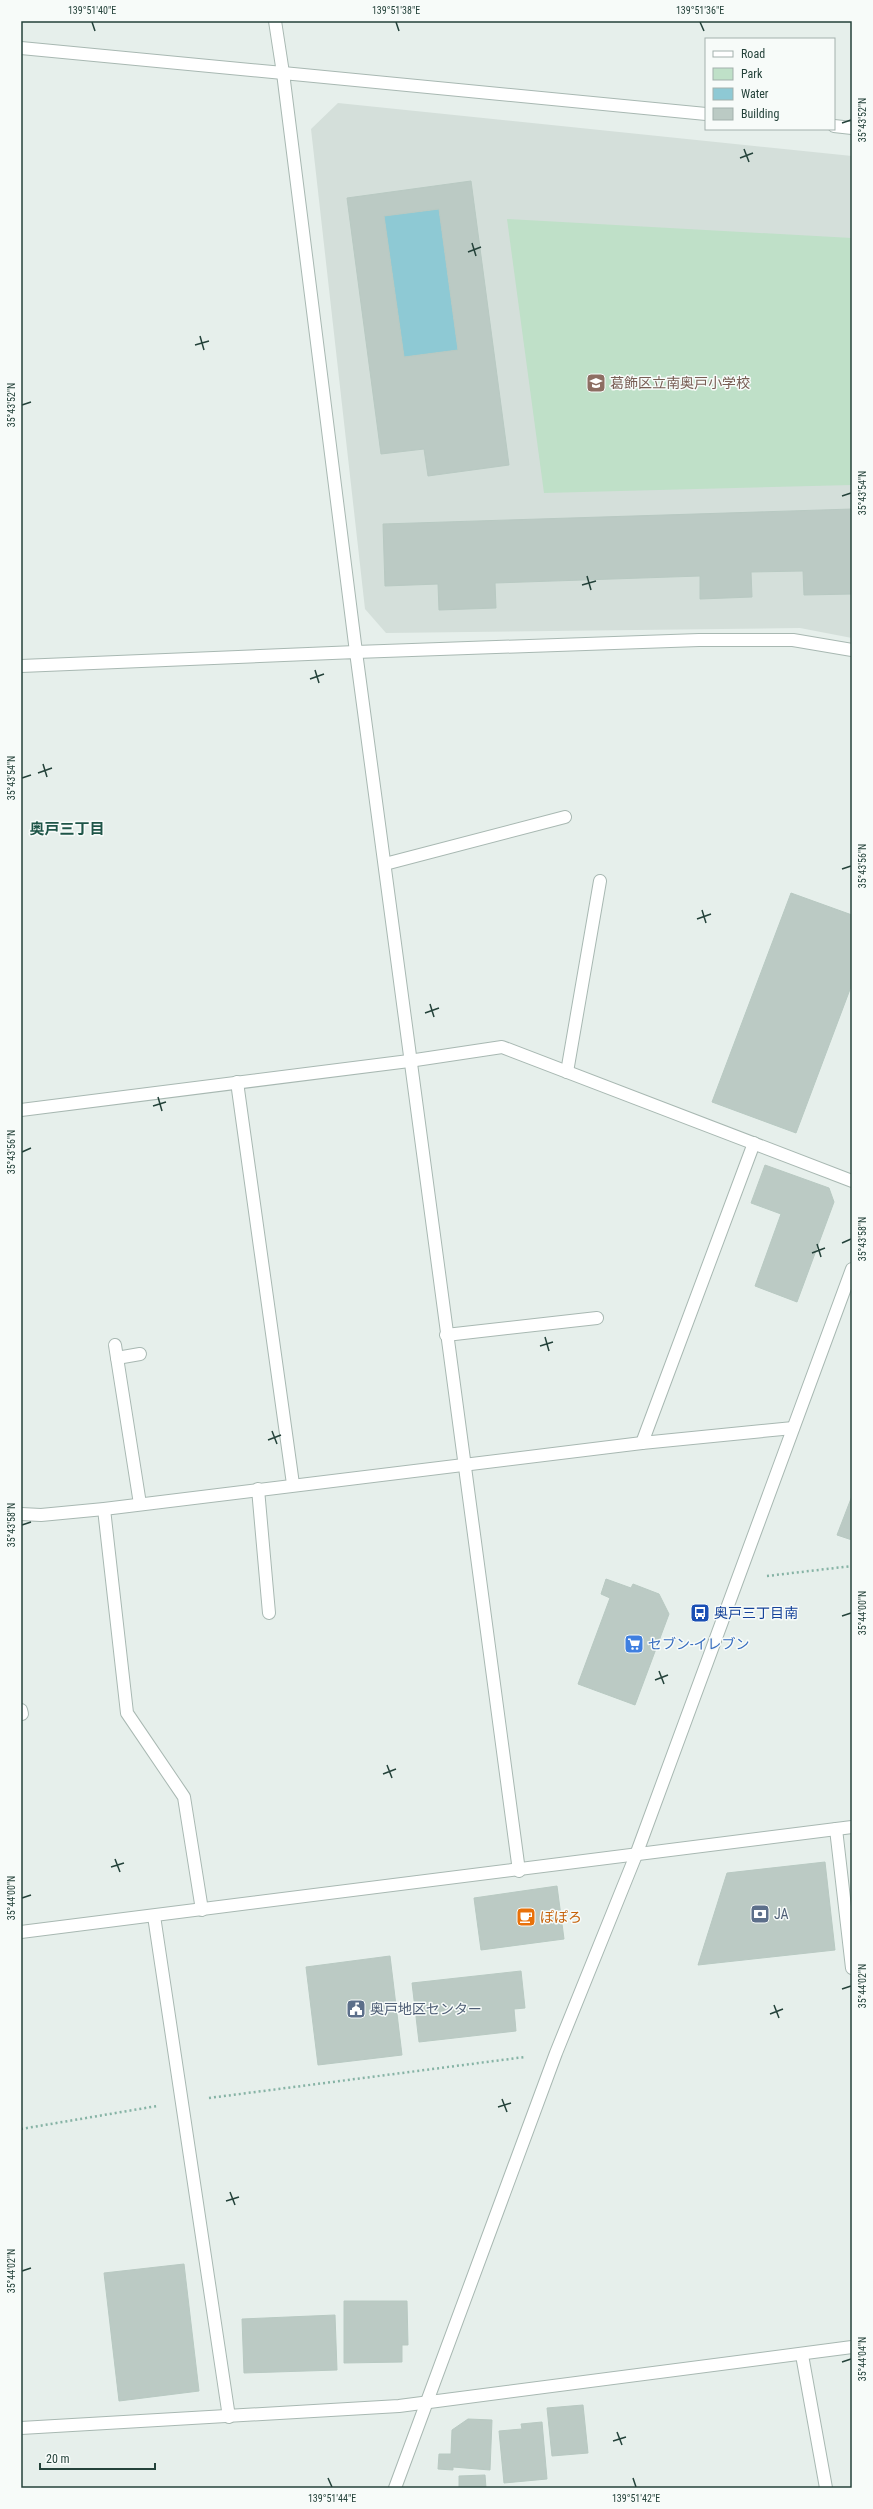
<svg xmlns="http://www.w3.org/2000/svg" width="873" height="2509" viewBox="0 0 873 2509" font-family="'Roboto Condensed','Noto Sans JP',sans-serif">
<rect width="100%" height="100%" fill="#e6efeb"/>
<path fill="#d4dfda" d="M338,103L852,156V638L800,628L386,633L365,609L311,129Z"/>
<path fill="#bfe0c8" d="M507,219L852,238V485L544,493Z"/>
<path fill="#8ec9d4" d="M439,209L458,350L404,357L384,216Z"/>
<g fill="#bbcac4" stroke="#b8c9c2" fill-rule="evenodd">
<path d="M471,181L509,465L428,476L424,449L381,454L347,198ZM439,209L458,350L404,357L384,216Z"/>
<path d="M852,509V594L804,595L803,571L751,572L752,597L700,599V576L495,583L496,608L439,610L438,584L385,586L383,524Z"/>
<path d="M791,893L852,915V984L796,1133L712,1102Z"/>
<path d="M765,1165L829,1188L834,1202L797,1302L755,1286L781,1214L751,1203Z"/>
<path d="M852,1496V1540L837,1535Z"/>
<path d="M606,1579L631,1588L633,1584L659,1594L669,1614L635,1705L578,1684L610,1598L601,1594Z"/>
<path d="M825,1862L835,1950L698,1965L727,1873Z"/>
<path d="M557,1886L564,1939L481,1950L474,1898Z"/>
<path d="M390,1956L402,2055L318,2065L306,1967Z"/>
<path d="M521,1971L525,2008L514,2009L516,2031L419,2042L412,1983Z"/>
<path d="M184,2264L199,2391L119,2401L104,2273Z"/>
<path d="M344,2301H407L408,2345H402V2362L344,2363Z"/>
<path d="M335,2315L337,2370L244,2373L242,2319Z"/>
<path d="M583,2405L588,2453L552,2456L547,2408Z"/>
<path d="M468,2419L492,2420L490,2470L453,2467V2470L438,2469L439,2454H451L452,2430Z"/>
<path d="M542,2422L547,2479L504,2483L499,2431L522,2429L521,2424Z"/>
<path d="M485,2475L486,2488H454H459V2476Z"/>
</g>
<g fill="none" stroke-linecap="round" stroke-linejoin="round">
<g stroke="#a8b8b2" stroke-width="14">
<g id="minor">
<path d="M21,48L283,73L275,21"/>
<path d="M706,114L283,73L356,652L699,640H793L852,650"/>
<path d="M834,126L852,128"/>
<path d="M21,666L356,652L519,1871"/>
<path d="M385,864L565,817"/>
<path d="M567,1072L600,881"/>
<path d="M237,1082L293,1484"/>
<path d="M21,1110L409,1061L502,1047L852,1181"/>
<path d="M446,1335L597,1318"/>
<path d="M115,1345L140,1504"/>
<path d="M117,1358L140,1354"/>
<path d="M642,1443L754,1143"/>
<path d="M258,1489L269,1613"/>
<path d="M104,1509L127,1713L184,1797L202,1910"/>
<path d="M21,1514L41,1515L104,1509L642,1443L793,1428"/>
<path d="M21,1710L22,1714"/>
<path d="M836,1829L852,1968"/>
<path d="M154,1916L229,2417"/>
<path d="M21,1932L852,1827"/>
<path d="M802,2355L826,2488"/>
<path d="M21,2428L399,2406L852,2347"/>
<path d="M395,2488L556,2053L636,1855L852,1269"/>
</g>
</g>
<g stroke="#86b3a5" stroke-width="2.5" stroke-dasharray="2 3" stroke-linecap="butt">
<path d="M767,1576L852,1566"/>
<path d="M209,2098L525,2057"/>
<path d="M21,2129L157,2106"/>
</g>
<use href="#minor" stroke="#fff" stroke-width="12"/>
</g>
<path fill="none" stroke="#24423a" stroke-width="1.5" d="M92,22L95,31M396,22L399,31M700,22L704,31M842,123L851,120M744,149L749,162M740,158L753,153M472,243L476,256M468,252L481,247M200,336L204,350M195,345L209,341M22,405L31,402M842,496L851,493M587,576L591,590M582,585L596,581M315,670L319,683M310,679L324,674M43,764L47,777M38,773L52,768M22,778L31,775M842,869L851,866M702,910L706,923M697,919L711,914M430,1004L434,1017M425,1013L439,1008M158,1097L162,1111M153,1106L166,1102M22,1152L31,1148M842,1243L851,1239M817,1244L821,1257M812,1253L825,1248M545,1337L549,1351M540,1346L553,1342M272,1431L277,1444M268,1440L281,1435M22,1525L31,1522M842,1616L851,1613M659,1671L664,1684M655,1680L668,1675M387,1765L392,1778M383,1774L396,1769M115,1859L120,1872M111,1867L124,1863M22,1898L31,1895M842,1989L851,1986M774,2005L779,2018M770,2014L783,2009M502,2099L507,2112M498,2107L511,2103M230,2192L235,2205M226,2201L239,2197M22,2271L31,2268M842,2362L851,2359M617,2432L622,2445M613,2441L626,2437M328,2478L332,2487M633,2478L636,2487"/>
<defs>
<g id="school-square" transform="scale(1)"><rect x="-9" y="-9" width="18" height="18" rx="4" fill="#8d6e63" stroke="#f7fbf9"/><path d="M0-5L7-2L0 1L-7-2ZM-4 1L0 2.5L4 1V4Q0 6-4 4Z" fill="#fff"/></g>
<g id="bus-square" transform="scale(1)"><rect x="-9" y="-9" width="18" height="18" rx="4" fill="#1a4fb4" stroke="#f7fbf9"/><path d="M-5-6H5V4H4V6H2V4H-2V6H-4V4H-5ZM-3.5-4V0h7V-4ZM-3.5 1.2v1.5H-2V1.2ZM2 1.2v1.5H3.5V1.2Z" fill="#fff"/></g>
<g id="supermarket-square" transform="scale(1)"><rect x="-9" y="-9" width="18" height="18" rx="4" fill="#3f7fe0" stroke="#f7fbf9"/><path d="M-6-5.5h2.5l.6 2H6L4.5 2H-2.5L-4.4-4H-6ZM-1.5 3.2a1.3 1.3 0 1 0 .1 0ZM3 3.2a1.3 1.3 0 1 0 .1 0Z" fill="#fff"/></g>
<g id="bank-square" transform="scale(1)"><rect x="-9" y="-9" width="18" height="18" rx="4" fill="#5c6f8a" stroke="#f7fbf9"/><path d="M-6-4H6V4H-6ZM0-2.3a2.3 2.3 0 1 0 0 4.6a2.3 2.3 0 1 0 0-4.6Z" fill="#fff"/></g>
<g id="cafe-square" transform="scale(1)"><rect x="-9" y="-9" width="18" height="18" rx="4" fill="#e8710a" stroke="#f7fbf9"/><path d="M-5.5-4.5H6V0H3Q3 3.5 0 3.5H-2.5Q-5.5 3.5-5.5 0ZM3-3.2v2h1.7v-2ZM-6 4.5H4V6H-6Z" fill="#fff"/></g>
<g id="civic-square" transform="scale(1)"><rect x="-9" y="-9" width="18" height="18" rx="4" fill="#5c6f8a" stroke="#f7fbf9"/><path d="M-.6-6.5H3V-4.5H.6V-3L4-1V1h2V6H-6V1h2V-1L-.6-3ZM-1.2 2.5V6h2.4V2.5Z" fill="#fff"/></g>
</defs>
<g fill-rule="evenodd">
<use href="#school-square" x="596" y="383"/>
<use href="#bus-square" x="700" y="1613"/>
<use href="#supermarket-square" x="634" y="1644"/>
<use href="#bank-square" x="760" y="1914"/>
<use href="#cafe-square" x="526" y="1917"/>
<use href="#civic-square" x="356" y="2009"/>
</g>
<g text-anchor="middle" stroke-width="3" stroke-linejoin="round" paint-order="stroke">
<g font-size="14" fill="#785e54" stroke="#f7fbf9" text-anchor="start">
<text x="610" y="388">葛飾区立南奥戸小学校</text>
</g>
<g font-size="14" fill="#164399" stroke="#f7fbf9" text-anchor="start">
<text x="714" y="1618">奥戸三丁目南</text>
</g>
<g font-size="14" fill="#366cbe" stroke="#f7fbf9" text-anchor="start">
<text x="648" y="1649">セブン-イレブン</text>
</g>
<g font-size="14" fill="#4e5e75" stroke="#f7fbf9" text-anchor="start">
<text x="774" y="1919">JA</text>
<text x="370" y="2014">奥戸地区センター</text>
</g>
<g font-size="14" fill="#c56008" stroke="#f7fbf9" text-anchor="start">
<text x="540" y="1922">ぽぽろ</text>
</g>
<g font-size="15" font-weight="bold" fill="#1f5548" stroke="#f7fbf9">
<text x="67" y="834">奥戸三丁目</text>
</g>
</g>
<rect width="873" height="2509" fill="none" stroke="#f7fbf9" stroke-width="44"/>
<rect x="705" y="38" width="130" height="92" fill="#f7fbf9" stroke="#a3b1ad"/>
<rect x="713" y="51" width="20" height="6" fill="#ffffff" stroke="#a3b1ad"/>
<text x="741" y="58" font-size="12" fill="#24423a">Road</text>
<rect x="713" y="68" width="20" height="12" fill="#bfe0c8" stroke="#a3b1ad"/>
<text x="741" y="78" font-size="12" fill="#24423a">Park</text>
<rect x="713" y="88" width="20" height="12" fill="#8ec9d4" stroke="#a3b1ad"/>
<text x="741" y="98" font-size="12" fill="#24423a">Water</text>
<rect x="713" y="108" width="20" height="12" fill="#bbcac4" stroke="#a3b1ad"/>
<text x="741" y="118" font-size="12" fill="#24423a">Building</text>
<path d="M40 2463v6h115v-6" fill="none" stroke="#24423a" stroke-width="2"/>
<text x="46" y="2463" font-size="12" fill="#24423a" stroke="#f7fbf9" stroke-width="3" paint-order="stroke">20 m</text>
<rect x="22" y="22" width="829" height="2465" fill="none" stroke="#24423a" stroke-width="1.5"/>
<g font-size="10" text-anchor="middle" fill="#24423a">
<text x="92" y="14">139°51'40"E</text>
<text x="396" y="14">139°51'38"E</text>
<text x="700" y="14">139°51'36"E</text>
<text transform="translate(862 120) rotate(-90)" y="4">35°43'52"N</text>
<text transform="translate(11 405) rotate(-90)" y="4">35°43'52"N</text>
<text transform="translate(862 493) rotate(-90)" y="4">35°43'54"N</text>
<text transform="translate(11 778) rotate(-90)" y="4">35°43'54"N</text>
<text transform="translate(862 866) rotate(-90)" y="4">35°43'56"N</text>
<text transform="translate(11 1152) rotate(-90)" y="4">35°43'56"N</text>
<text transform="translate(862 1239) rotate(-90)" y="4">35°43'58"N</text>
<text transform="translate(11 1525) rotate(-90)" y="4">35°43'58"N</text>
<text transform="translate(862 1613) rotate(-90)" y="4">35°44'00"N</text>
<text transform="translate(11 1898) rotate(-90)" y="4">35°44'00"N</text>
<text transform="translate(862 1986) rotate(-90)" y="4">35°44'02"N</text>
<text transform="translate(11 2271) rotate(-90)" y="4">35°44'02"N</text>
<text transform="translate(862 2359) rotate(-90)" y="4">35°44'04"N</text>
<text x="332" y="2502">139°51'44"E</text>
<text x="636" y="2502">139°51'42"E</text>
</g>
</svg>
